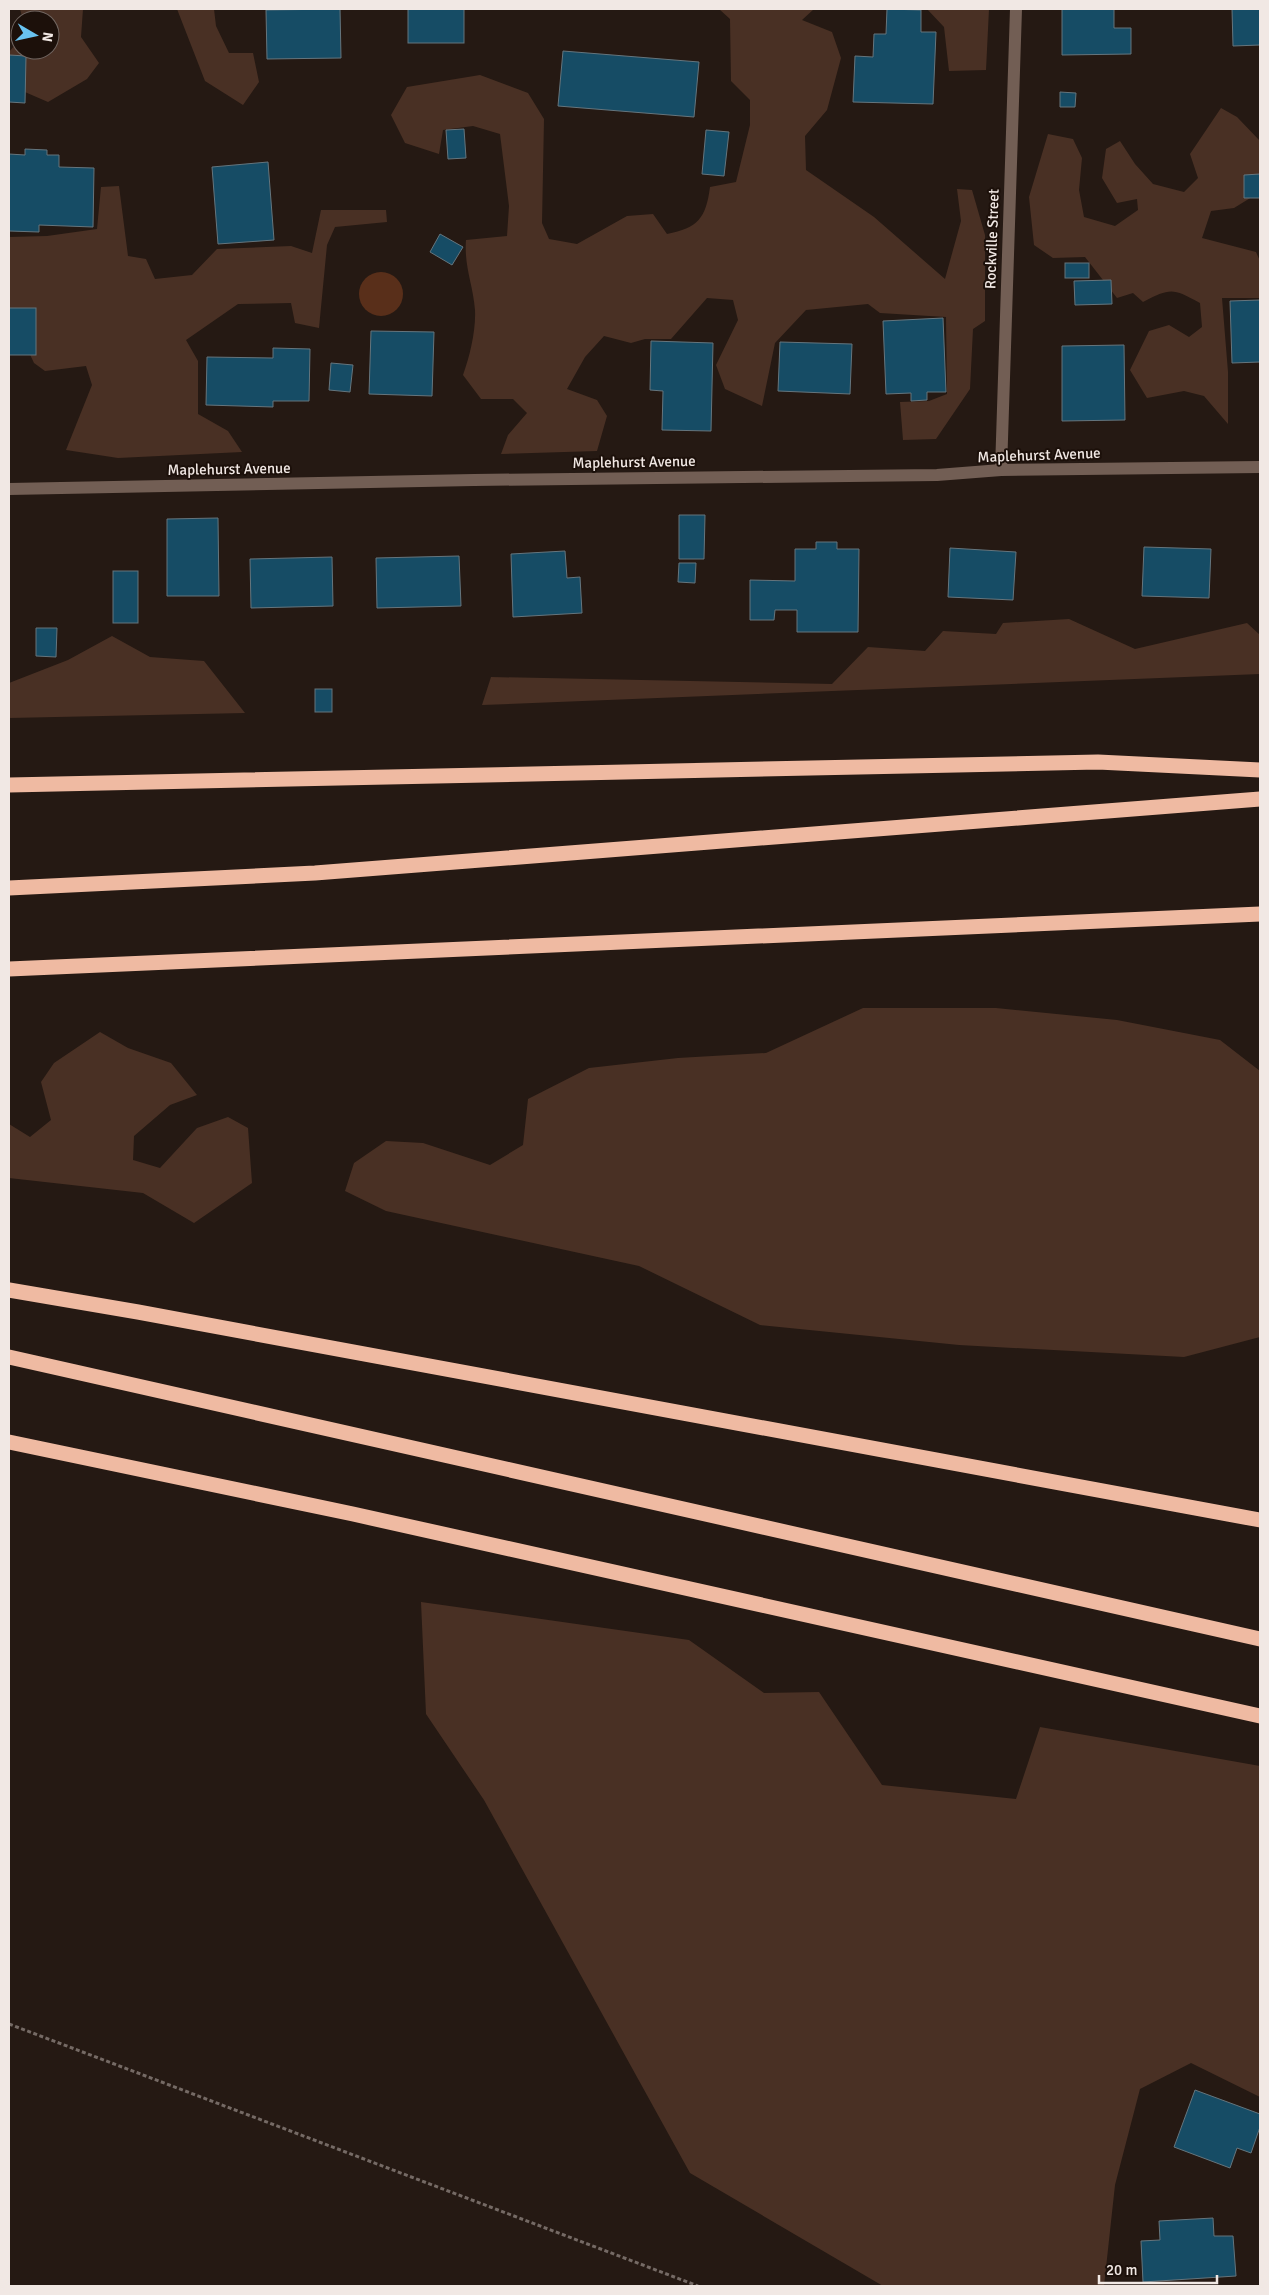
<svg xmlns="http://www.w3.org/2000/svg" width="1269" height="2295" viewBox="0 0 1269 2295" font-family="Signika,sans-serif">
<rect width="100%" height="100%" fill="#251913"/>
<g fill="#493024">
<path d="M20,9H83L81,37L99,63L87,79L48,102L11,86L9,82V52L20,39V50H50V20H23Z"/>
<path d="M177,9H214L216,26L229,53H253L259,82L243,105L205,81Z"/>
<path d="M719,9H814L802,20L832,32L841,58L827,110L805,136L806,170L874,217L945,279L961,221L957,189L972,190L985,235V321L973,329L970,389L936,439L903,440L900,402L929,401L947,394L946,317L880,313L868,304L806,310L775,343L762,406L725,389L716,365L738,320L733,300L707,298L671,339H645L631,343L604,336L585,357L567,389L597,400L607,416L597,451L501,454L508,435L527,413L513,399H481L463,375C470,356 476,330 475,310C473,284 464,267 466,240L507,236L509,206L500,134L473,126L443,130L439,154L405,143L391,115L407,87L480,75L528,93L544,119L542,223L549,239L577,244L627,216L653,214L667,234C698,228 706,218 710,187L736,182L750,125V100L731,81L730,19Z"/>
<path d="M927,9H989L986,70L949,71L944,27Z"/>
<path d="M1221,108L1237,117L1260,141V192L1234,208L1211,211L1202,238L1256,252L1260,261V298H1222L1228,372V424L1204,396L1184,391L1147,398L1130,370L1149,331L1169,325L1189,337L1202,327L1200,303C1172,288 1171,288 1143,302L1133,293L1117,298L1085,257L1053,258L1034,245L1029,197L1048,134L1073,139L1082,158L1079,190L1084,217L1115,226L1138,210L1137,199L1117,203L1102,178L1106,149L1120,141L1135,164L1153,184L1184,192L1198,178L1190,154Z"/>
<path d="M119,186L128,256L146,259L155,279L192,275L217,249L291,246L312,253L321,210H386L387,222L335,227L327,245L319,328L295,323L291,303L238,304L186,340L198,361V414L228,431L242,452L118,458L66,450L92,385L86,366L45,371L34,363L9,310V237L47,236L97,229L101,187Z"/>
<path d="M1069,619L1135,649L1247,623L1260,635V674L482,705L491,677L832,684L868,647L925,651L943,631L996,634L1003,623Z"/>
<path d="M112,636L150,657L204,661L245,713L9,718V683L68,660Z"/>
<path d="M863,1008H996L1117,1020L1220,1040L1260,1071V1337L1184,1357L959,1345L760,1325L639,1266L386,1211L345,1191L354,1163L386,1141L423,1143L490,1165L523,1145L528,1099L589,1068L678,1058L766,1053Z"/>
<path d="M100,1032L128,1048L171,1063L197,1095L170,1105L134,1136L133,1160L160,1168L197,1128L228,1117L248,1128L252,1183L194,1223L143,1193L9,1178V1124L30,1137L51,1120L41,1082L54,1063Z"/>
<path d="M421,1602L689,1640L764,1693L819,1692L882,1785L1016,1799L1040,1727L1260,1766V2097L1191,2063L1140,2089L1115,2185L1104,2286H883L690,2173L484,1800L426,1714Z"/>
</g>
<circle fill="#592f1a" cx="381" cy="294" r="22"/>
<g fill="#164c65" stroke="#65757d">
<path d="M340,9L341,58L267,59L266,10Z"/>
<rect x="408" y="9" width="56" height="34"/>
<path d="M887,9L921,10V32H936L933,104L853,102L855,56L873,57L874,34H886Z"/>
<path d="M1062,9H1114V28H1131V54L1062,55Z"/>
<path d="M1232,9H1260V45L1233,46Z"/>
<path d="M563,51L699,62L694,117L558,106Z"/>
<path d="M9,55L26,56L25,103L9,102Z"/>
<path d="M1060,92L1076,93L1075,107H1060Z"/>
<path d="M464,129L466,158L448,159L446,130Z"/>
<path d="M706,130L729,132L724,176L702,174Z"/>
<path d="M25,149L47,150V155H59V167L94,168L93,227L39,225V232L9,231V154L25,155Z"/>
<path d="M268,162L274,240L218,244L212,167Z"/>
<path d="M1260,174V198H1244V175Z"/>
<path d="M440,234L463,247L452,265L430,252Z"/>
<rect x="1065" y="263" width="24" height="15"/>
<path d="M1111,280L1112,304L1075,305L1074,281Z"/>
<path d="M1260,300V362L1232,363L1230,301Z"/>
<rect x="9" y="308" width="27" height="47"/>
<path d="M943,318L946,392H927V400L911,401V393L886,394L883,321Z"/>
<path d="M371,331L434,332L432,396L369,394Z"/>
<path d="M651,341L713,343L711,431L662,430L663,391L650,390Z"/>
<path d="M780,342L852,344L850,394L778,391Z"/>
<path d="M1124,345L1125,420L1062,421V346Z"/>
<path d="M273,348L310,349L309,401H273V407L206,405L207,357L273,358Z"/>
<path d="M331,363L353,365L350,392L329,390Z"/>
<path d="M679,515H705L704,559H679Z"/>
<path d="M218,518L219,596H167V519Z"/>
<path d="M816,542H837V549H859L858,632H797V610H775L774,620H750V580L795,581V549H816Z"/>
<path d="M1144,547L1211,549L1209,598L1142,596Z"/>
<path d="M950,548L1016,552L1013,600L948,597Z"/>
<path d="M565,551L567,578L580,577L582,613L513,617L511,554Z"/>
<path d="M459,556L461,606L377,608L376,558Z"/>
<path d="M332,557L333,606L251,608L250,559Z"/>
<path d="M679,563H696L695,583L678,582Z"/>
<rect x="113" y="571" width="25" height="52"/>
<path d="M36,628H57L56,657L36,656Z"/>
<rect x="315" y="689" width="17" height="23"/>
<path d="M1195,2090L1260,2114V2127L1251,2153L1237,2148L1230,2168L1174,2147Z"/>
<path d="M1213,2218L1214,2236H1233L1236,2276L1143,2282L1141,2241L1160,2240L1159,2221Z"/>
</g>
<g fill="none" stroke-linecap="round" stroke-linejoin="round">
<path stroke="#756a65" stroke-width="3" stroke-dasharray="4 2.5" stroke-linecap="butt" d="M9,2024L698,2286"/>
<g stroke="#725e54" stroke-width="12">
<path d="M1001,470L1016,9"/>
<path d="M9,489L474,480L937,475L1001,470L1260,467"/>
</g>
<g stroke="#efbaa2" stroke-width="15">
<path d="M9,785L1098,762L1260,770"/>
<path d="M9,888L315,873L1260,799"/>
<path d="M9,969L1260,914"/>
<path d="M9,1290L138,1312L1260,1520"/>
<path d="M9,1357L1260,1639"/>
<path d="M9,1442L353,1514L1260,1716"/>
</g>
</g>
<g text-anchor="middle" stroke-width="4" stroke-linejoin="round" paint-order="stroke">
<g font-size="15" fill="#f1e8e4" stroke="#1c100a">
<text transform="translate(992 239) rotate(-88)" y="5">Rockville Street</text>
<text transform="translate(1039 455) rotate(-2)" y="5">Maplehurst Avenue</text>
<text transform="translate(634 462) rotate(-1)" y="5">Maplehurst Avenue</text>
<text transform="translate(229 469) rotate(-1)" y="5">Maplehurst Avenue</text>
</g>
</g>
<rect width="1269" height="2295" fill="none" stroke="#f1e8e4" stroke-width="20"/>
<g transform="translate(35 35) rotate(99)"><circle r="24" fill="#1c100a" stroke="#716661"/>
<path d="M0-4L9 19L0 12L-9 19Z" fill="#69c3f1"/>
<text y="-8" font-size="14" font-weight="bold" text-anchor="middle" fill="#f1e8e4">N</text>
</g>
<path d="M1099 2275v8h118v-8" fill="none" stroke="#f1e8e4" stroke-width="2.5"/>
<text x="1106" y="2275" font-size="15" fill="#f1e8e4" stroke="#1c100a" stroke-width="4" paint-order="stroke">20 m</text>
</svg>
